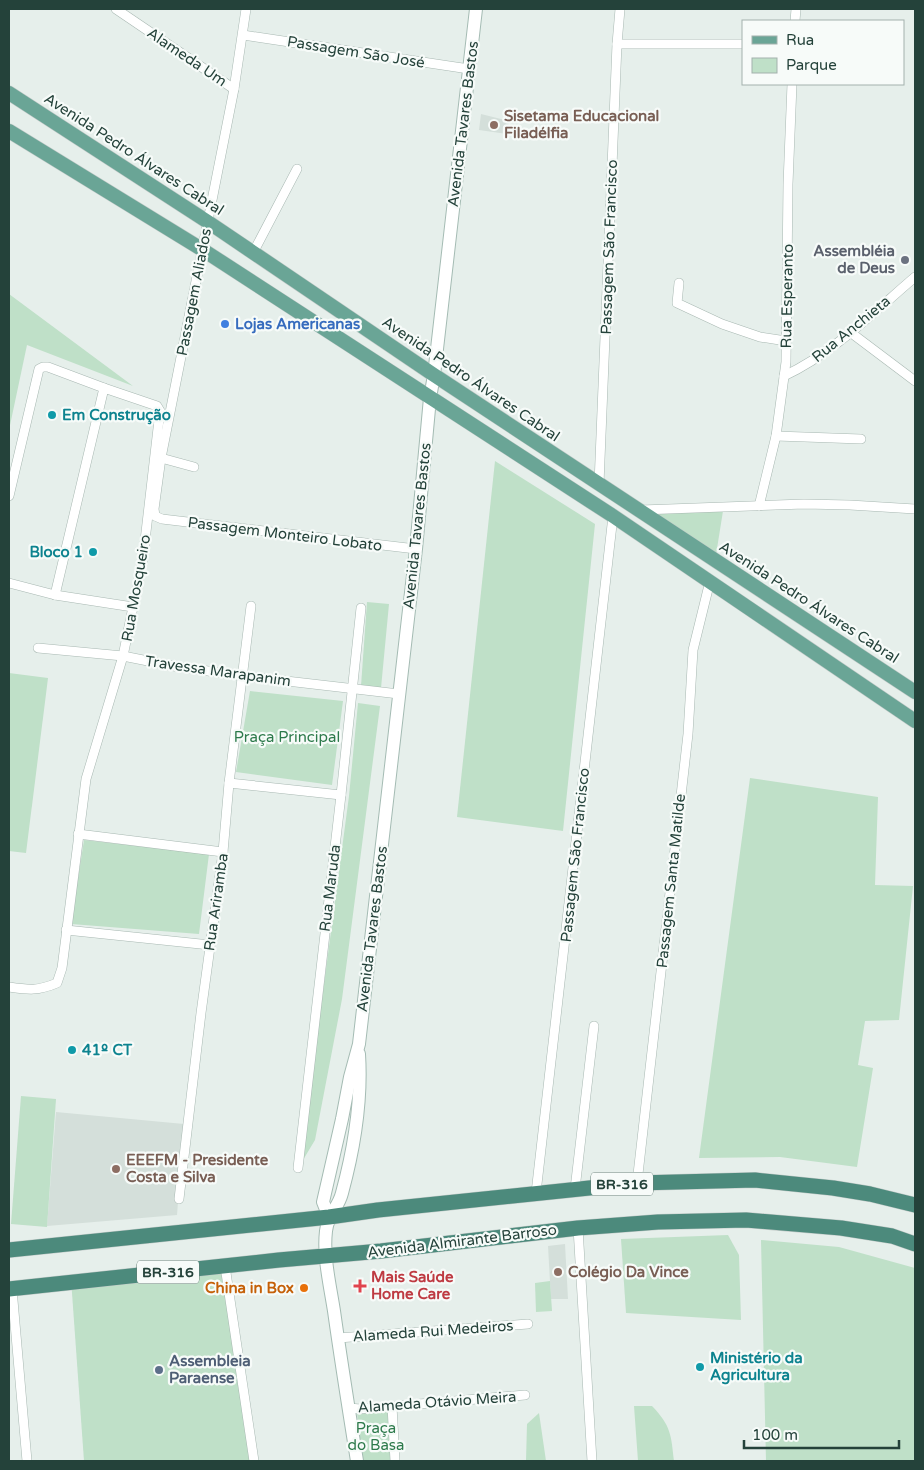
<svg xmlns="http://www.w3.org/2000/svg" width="924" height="1470" viewBox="0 0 924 1470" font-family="'Varela Round',sans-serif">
<rect width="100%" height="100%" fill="#e6efeb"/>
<g fill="#d4dfda">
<path d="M481,114L509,121L507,134L479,130Z"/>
<path d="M56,1112L184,1124L177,1215L47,1226Z"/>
<path d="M565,1244L568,1299H551L548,1246Z"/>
</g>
<g fill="#bfe0c8">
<path d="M9,294L133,386L27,345L9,430Z"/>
<path d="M495,461L595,524L563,831L457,817Z"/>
<path d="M641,510L723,511L715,561Z"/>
<path d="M367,602L389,604L381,688L361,686Z"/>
<path d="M9,673L48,678L26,853L9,851Z"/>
<path d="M250,691L343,701L332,785L236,772Z"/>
<path d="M358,703L380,706L342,999L315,1140L300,1165L349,796Z"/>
<path d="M750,778L878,797L875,885L913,886L899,1020L865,1021L858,1065L873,1068L857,1167L780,1157L699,1158Z"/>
<path d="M84,840L209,854L199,934L71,924Z"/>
<path d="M21,1096L56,1099L47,1227L11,1224Z"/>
<path d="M728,1235L739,1255L741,1320L626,1313L621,1239Z"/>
<path d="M761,1240L839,1247L915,1268V1461H766Z"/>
<path d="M225,1265L253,1461H84L71,1279Z"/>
<path d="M550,1281L552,1311L536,1312L535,1283Z"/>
<path d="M634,1406H652C671,1426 671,1434 674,1461H638Z"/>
<path d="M389,1411L393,1461H363L357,1413Z"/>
<path d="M539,1413L546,1461H526L527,1424Z"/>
</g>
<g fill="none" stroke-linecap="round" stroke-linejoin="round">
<g stroke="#a8b8b2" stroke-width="10">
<g id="minor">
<path d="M116,9L234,89"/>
<path d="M246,9L234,89L161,458L154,509L155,516L162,519L416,549"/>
<path d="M795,21L796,9"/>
<path d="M243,35L469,69"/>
<path d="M617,44H743"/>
<path d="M253,253L297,169"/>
<path d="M679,283L677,303L722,324L760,337L786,341"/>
<path d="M850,332L915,381"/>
<path d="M784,376C833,353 874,312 915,277"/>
<path d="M776,436L861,439"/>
<path d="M161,458L194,467"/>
<path d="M599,484L617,44L620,9"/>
<path d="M9,496L39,369L43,367H48L104,388"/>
<path d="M759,506L776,436L786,362L788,184L792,84"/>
<path d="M641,510L804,504L850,505L915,509"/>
<path d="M9,583L55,595L133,607"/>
<path d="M38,648L123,656L173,666L243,676L399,694"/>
<path d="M229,783L341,795"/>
<path d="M78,834L223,852"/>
<path d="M66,930L210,945"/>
<path d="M9,987C29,990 38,991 57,983L62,968L86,779L123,656L143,558L160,411L157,406L104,388L55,595"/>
<path d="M298,1168L341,795L361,608"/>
<path d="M637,1183L688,734L693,650L710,581"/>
<path d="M575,1189L594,1026"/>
<path d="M536,1193L613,516"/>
<path d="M179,1199L201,1013L223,852L229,783L251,606"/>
<path d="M578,1228L592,1461"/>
<path d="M225,1266L254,1461"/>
<path d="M12,1289L27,1461"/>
<path d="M338,1338L528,1324"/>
<path d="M392,1406L395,1461"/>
<path d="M349,1408L360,1409L525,1395"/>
</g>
</g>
<g stroke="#a4bbb3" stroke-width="14">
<g id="secondary">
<path d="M329,1217L323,1202L342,1119L350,1077L359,1044L416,549L430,398L434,375L476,9"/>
<path d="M357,1461C349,1411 341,1361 334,1311C330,1285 323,1257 326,1231C328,1213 338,1209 342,1193C354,1149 362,1100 359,1054"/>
</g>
</g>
<g stroke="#c2cac8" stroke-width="15">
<g id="primary">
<path d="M9,93L208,222L434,375L915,692"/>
<path d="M9,131L203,250L613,516L915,721"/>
</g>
</g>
<g stroke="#c2cac8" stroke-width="16">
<g id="trunk">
<path d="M9,1250L329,1217L378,1210L637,1183L755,1180L833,1188L870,1194L915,1205"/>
<path d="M9,1289L279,1260L381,1251L578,1228L658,1222L746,1220L841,1228L892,1236L915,1244"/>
</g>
</g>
<use href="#minor" stroke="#fff" stroke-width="9"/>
<use href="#secondary" stroke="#fff" stroke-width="12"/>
<use href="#primary" stroke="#6aa596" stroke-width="14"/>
<use href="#trunk" stroke="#4c8a7c" stroke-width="15"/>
</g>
<g fill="#8d6e63" stroke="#f7fbf9" stroke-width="2">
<circle cx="494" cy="125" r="5"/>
<circle cx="116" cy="1169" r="5"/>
<circle cx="558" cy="1272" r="5"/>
</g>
<circle fill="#6b7280" stroke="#f7fbf9" stroke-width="2" cx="905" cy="260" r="5"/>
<circle fill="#3f7fe0" stroke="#f7fbf9" stroke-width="2" cx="225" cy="324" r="5"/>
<g fill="#0f9aa8" stroke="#f7fbf9" stroke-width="2">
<circle cx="52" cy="415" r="5"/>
<circle cx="93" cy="552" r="5"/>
<circle cx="72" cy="1050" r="5"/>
<circle cx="700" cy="1367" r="5"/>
</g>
<path fill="#e0444e" stroke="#f7fbf9" stroke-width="2" d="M357.5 1278.5h5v5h5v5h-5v5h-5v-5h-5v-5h5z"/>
<circle fill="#e8710a" stroke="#f7fbf9" stroke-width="2" cx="304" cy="1288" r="5"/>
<circle fill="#5c6f8a" stroke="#f7fbf9" stroke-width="2" cx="159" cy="1370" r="5"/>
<g text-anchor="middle" stroke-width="4.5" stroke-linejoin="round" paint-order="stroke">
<g fill="#f7fbf9" stroke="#637a73" stroke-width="1">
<rect x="591" y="1172.5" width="62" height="23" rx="4"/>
<rect x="137" y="1260.5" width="62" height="23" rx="4"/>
</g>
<g font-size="14" font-weight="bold" fill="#24423a">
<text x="622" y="1189">BR-316</text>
<text x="168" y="1277">BR-316</text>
</g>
<g font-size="15" fill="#24423a" stroke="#f7fbf9">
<text transform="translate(356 52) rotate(9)" y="5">Passagem São José</text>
<text transform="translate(187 57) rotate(34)" y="5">Alameda Um</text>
<text transform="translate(463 124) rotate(-83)" y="5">Avenida Tavares Bastos</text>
<text transform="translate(134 154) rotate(33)" y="5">Avenida Pedro Álvares Cabral</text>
<text transform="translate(609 247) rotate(-88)" y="5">Passagem São Francisco</text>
<text transform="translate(194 292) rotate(-79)" y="5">Passagem Aliados</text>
<text transform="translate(787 296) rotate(-89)" y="5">Rua Esperanto</text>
<text transform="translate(851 329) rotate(-39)" y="5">Rua Anchieta</text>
<text transform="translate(471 379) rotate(34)" y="5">Avenida Pedro Álvares Cabral</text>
<text transform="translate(417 526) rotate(-84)" y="5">Avenida Tavares Bastos</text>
<text transform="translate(285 534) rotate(7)" y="5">Passagem Monteiro Lobato</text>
<text transform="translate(136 588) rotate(-80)" y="5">Rua Mosqueiro</text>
<text transform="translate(809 602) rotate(33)" y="5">Avenida Pedro Álvares Cabral</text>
<text transform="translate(218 671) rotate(8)" y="5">Travessa Marapanim</text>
<text transform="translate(575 855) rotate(-84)" y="5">Passagem São Francisco</text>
<text transform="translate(671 881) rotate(-84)" y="5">Passagem Santa Matilde</text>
<text transform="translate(330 888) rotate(-83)" y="5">Rua Maruda</text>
<text transform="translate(216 902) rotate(-82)" y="5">Rua Ariramba</text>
<text transform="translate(372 929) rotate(-83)" y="5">Avenida Tavares Bastos</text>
<text transform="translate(462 1241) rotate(-7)" y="5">Avenida Almirante Barroso</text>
<text transform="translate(433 1331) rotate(-4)" y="5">Alameda Rui Medeiros</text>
<text transform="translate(437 1402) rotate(-4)" y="5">Alameda Otávio Meira</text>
</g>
<g font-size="15" font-weight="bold" fill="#785e54" stroke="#f7fbf9" text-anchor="start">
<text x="504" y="121">Sisetama Educacional<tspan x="504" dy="17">Filadélfia</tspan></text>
<text x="126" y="1165">EEEFM - Presidente<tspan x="126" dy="17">Costa e Silva</tspan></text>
<text x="568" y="1277">Colégio Da Vince</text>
</g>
<g font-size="15" font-weight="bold" fill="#5b616d" stroke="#f7fbf9" text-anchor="end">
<text x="895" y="256">Assembléia<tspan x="895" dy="17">de Deus</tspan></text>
</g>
<g font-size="15" font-weight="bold" fill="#366cbe" stroke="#f7fbf9" text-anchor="start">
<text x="235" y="329">Lojas Americanas</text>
</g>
<g font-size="15" font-weight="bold" fill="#0d838f" stroke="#f7fbf9" text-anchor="start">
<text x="62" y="420">Em Construção</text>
<text x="83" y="557" text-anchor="end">Bloco 1</text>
<text x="82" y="1055">41º CT</text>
<text x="710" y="1363">Ministério da<tspan x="710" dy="17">Agricultura</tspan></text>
</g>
<g font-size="15" fill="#2d7a4b" stroke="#f7fbf9">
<text x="287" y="742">Praça Principal</text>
<text x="376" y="1433">Praça<tspan x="376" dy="17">do Basa</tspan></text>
</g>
<g font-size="15" font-weight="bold" fill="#be3a42" stroke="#f7fbf9" text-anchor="start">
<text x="371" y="1282">Mais Saúde<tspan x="371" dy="17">Home Care</tspan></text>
</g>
<g font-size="15" font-weight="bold" fill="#c56008" stroke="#f7fbf9" text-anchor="end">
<text x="294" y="1293">China in Box</text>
</g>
<g font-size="15" font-weight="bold" fill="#4e5e75" stroke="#f7fbf9" text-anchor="start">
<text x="169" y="1366">Assembleia<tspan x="169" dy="17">Paraense</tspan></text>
</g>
</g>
<rect width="924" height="1470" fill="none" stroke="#24423a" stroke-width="20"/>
<rect x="742" y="20" width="162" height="65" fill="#f7fbf9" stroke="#a3b1ad"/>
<rect x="752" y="36" width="25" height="8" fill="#6aa596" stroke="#a3b1ad"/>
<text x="786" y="45" font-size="15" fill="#24423a">Rua</text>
<rect x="752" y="58" width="25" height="15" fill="#bfe0c8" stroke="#a3b1ad"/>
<text x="786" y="70" font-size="15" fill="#24423a">Parque</text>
<path d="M744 1440v8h155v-8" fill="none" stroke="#24423a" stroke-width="2.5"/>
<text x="752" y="1440" font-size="15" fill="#24423a" stroke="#f7fbf9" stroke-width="4" paint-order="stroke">100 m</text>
</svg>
